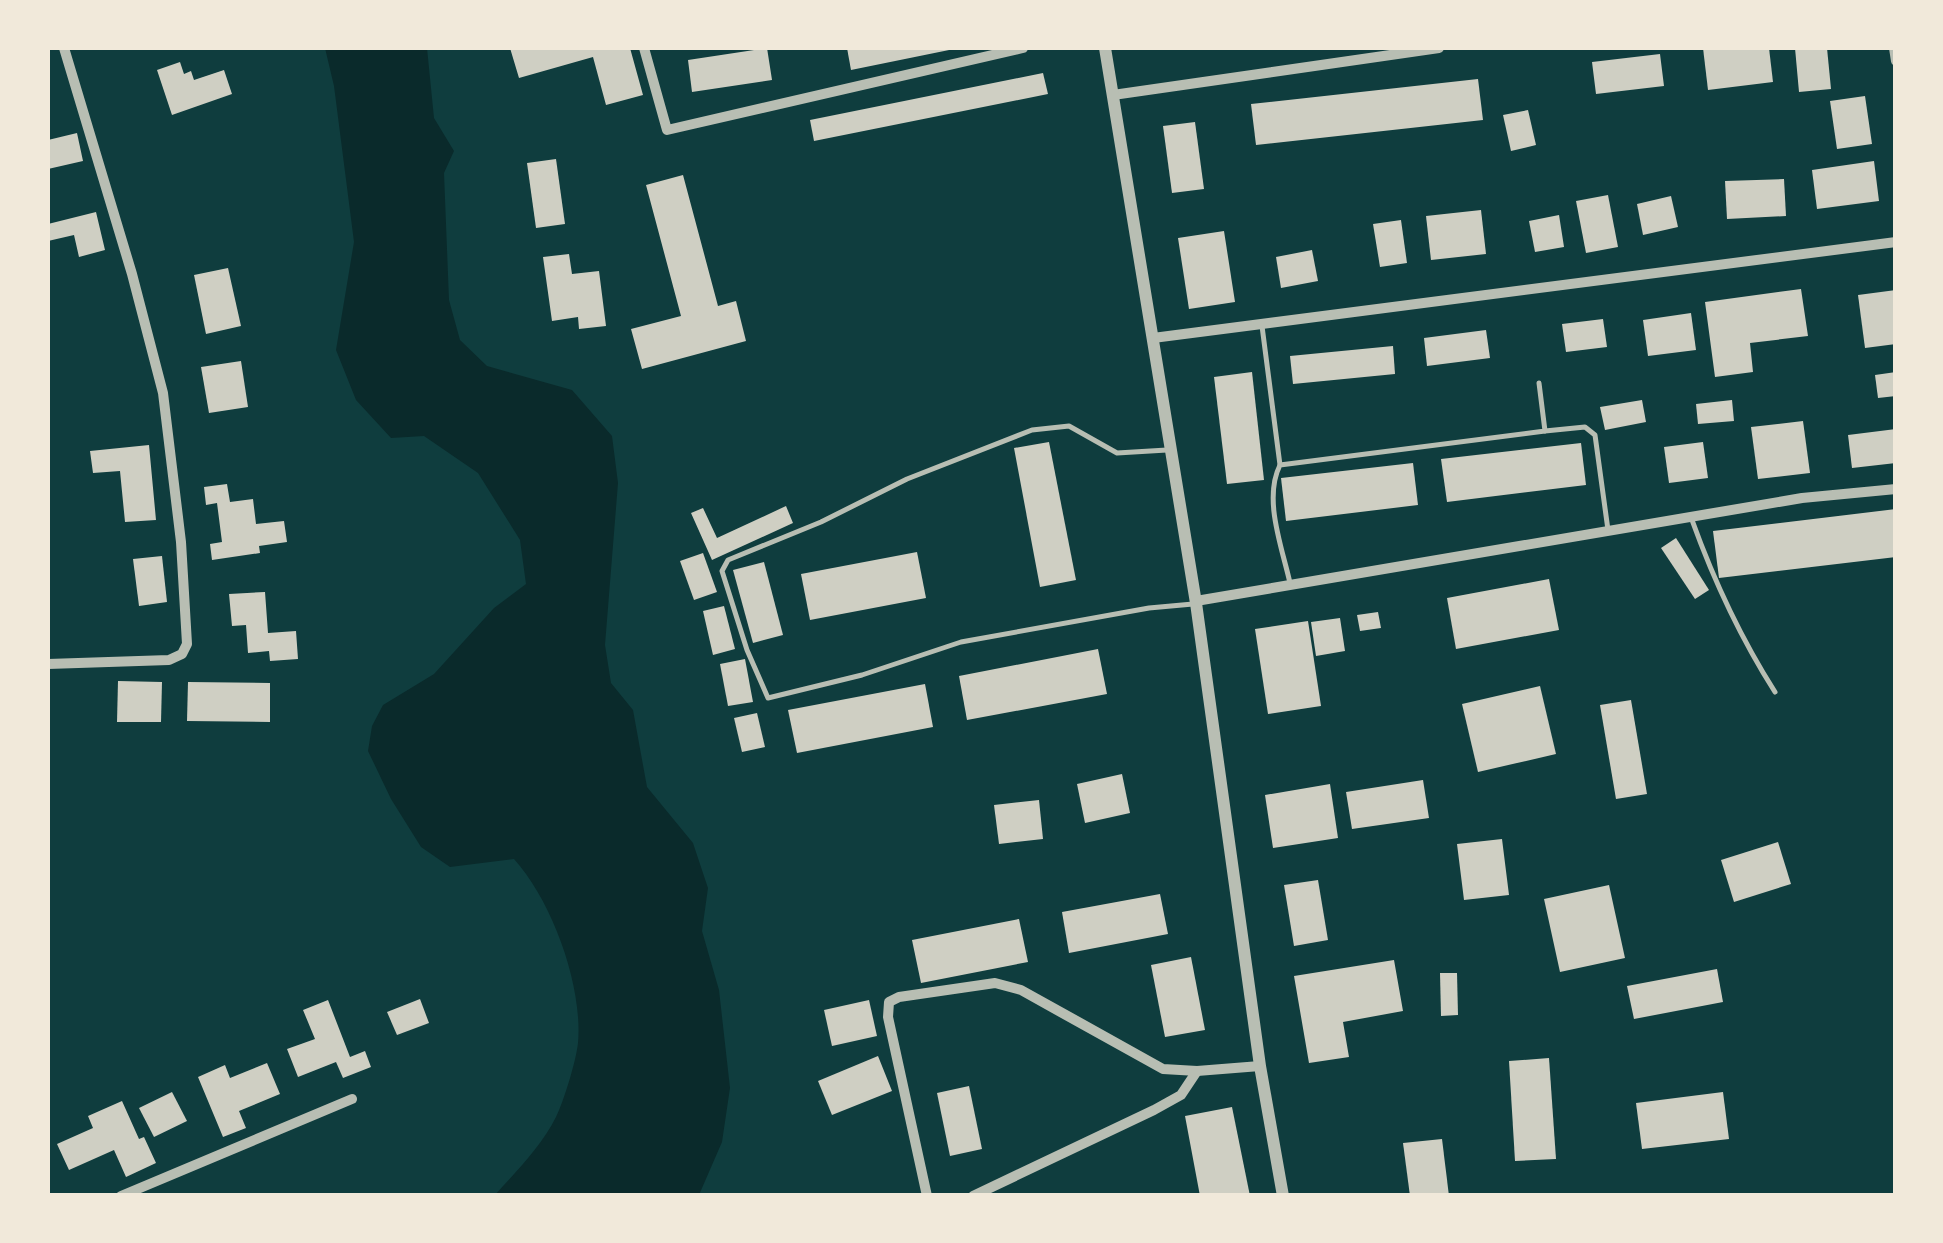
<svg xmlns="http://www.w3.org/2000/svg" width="1943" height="1243" viewBox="0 0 1943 1243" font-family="'Noto Sans',sans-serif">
<rect width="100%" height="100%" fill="#0f3d3e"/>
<path fill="#0a2a2b" d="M325,48H427L434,118L454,151L444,173L449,300L460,340L487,366L572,390L612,436L618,483L605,645L611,683L633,710L647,787L693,843L708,888L702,931L719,990L730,1088L722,1142L699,1195H495C516,1172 542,1145 556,1117C564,1101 576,1061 578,1043C583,985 552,901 514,859L450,867L421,847L391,799L368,751L372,726L383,705L434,674L494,608L526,584L520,540L478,473L424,436L391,438L356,400L336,350L354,242L334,86Z"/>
<g fill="#cfcfc3">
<path d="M510,48H630L643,95L606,105L593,57L519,78Z"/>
<path d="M767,48L772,80L692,92L688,60Z"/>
<path d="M847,48H954V49L851,70Z"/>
<path d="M1703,48H1769L1773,82L1708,90Z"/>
<path d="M1795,48H1827L1831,89L1799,92Z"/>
<path d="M1660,54L1664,86L1596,94L1592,62Z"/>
<path d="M180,62L184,74L191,71L194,80L224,70L232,94L172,115L157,70Z"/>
<path d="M1043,73L1048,94L814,141L810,120Z"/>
<path d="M1478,79L1483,120L1256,145L1251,104Z"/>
<path d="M1865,96L1872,144L1837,149L1830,101Z"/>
<path d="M1528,110L1536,145L1511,151L1503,115Z"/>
<path d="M1195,122L1204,189L1172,193L1163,126Z"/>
<path d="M77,133L83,161L48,169V140Z"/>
<path d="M556,159L565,224L536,228L527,163Z"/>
<path d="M1874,161L1879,201L1817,209L1812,170Z"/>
<path d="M683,175L718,306L736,301L746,341L642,369L631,329L681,316L646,185Z"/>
<path d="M1784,179L1786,216L1727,219L1725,181Z"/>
<path d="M1608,195L1618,247L1586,253L1576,201Z"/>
<path d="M1671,196L1678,227L1643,235L1637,204Z"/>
<path d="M1481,210L1486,254L1431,260L1426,216Z"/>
<path d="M96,212L105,250L79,257L74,235L48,241V224Z"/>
<path d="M1559,215L1564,247L1535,252L1529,221Z"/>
<path d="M1401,220L1407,263L1380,267L1373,224Z"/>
<path d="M1224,231L1235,302L1189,309L1178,238Z"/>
<path d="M1312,250L1318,281L1281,288L1276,257Z"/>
<path d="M569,254L572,274L599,271L606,326L579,329L578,317L552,321L543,257Z"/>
<path d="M228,268L241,326L206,334L194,275Z"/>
<path d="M1801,289L1808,336L1750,343L1753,372L1715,377L1705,302Z"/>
<path d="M1896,290V344L1865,348L1858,295Z"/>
<path d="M1691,313L1696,350L1648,356L1643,320Z"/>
<path d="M1603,319L1607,347L1566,352L1562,324Z"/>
<path d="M1486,330L1490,358L1427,366L1424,338Z"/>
<path d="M1393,346L1395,374L1293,384L1290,356Z"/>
<path d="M241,361L248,407L209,413L201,367Z"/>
<path d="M1252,372L1264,480L1227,484L1214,377Z"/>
<path d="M1896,372V396L1878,398L1875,375Z"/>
<path d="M1642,400L1646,422L1605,430L1600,407Z"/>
<path d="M1732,400L1734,421L1698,424L1696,404Z"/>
<path d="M1803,421L1810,473L1758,479L1751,427Z"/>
<path d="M1896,429V463L1852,468L1848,435Z"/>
<path d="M1049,442L1076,580L1040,587L1014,448Z"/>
<path d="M1703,442L1708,478L1669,483L1664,447Z"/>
<path d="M1581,443L1586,485L1447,502L1441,459Z"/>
<path d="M149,445L156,520L125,522L120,471L93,473L90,451Z"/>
<path d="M1413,463L1418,505L1286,521L1281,478Z"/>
<path d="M227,484L230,502L253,499L256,524L284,521L287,542L259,546L260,553L212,560L210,544L222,542L217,503L206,505L204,487Z"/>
<path d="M786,506L793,523L712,560L691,513L703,508L717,538Z"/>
<path d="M1896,509V557L1719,578L1713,531Z"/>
<path d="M1676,538L1709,590L1695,599L1661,548Z"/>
<path d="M917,552L926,598L810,620L801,574Z"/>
<path d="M703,553L717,592L694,600L680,561Z"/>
<path d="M162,556L167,602L139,606L133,559Z"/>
<path d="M764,562L783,635L753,643L733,570Z"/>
<path d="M1549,579L1559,630L1456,649L1447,598Z"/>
<path d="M265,592L268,633L296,631L298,659L270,661L269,651L248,653L246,625L232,626L229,594Z"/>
<path d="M724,606L735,649L713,655L703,611Z"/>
<path d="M1378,612L1381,628L1360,631L1357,615Z"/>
<path d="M1340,618L1345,651L1316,656L1311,622Z"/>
<path d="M1308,621L1321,706L1268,714L1255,629Z"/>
<path d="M1098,649L1107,694L967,720L959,676Z"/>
<path d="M745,659L753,702L728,706L720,664Z"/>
<path d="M118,681L162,682L161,722H117Z"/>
<path d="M188,682L270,683V722L187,721Z"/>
<path d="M925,684L933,727L797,753L788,710Z"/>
<path d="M1540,686L1556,754L1478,772L1462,704Z"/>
<path d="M1631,700L1647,794L1616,799L1600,705Z"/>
<path d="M757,713L765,747L742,752L734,718Z"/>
<path d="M1122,774L1130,813L1085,823L1077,784Z"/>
<path d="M1423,780L1429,818L1352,829L1346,792Z"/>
<path d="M1330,784L1338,838L1273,848L1265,795Z"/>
<path d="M1039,800L1043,839L999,844L994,805Z"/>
<path d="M1502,839L1509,895L1464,900L1457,844Z"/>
<path d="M1778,842L1791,884L1734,902L1721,860Z"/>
<path d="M1318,880L1328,940L1294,946L1284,885Z"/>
<path d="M1609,885L1625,958L1560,972L1544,899Z"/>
<path d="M1160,894L1168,934L1069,953L1062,912Z"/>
<path d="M1019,919L1028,962L921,983L912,940Z"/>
<path d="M1191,957L1205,1030L1165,1037L1151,965Z"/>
<path d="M1394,960L1403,1011L1343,1022L1349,1057L1309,1063L1294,976Z"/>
<path d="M1717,969L1723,1002L1634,1019L1627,986Z"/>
<path d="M1440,973H1457L1458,1015L1441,1016Z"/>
<path d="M420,999L429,1023L397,1035L387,1012Z"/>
<path d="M328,1000L350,1057L365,1051L371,1067L343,1078L336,1062L298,1077L287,1049L315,1039L303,1010Z"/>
<path d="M869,1000L877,1036L832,1046L824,1010Z"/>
<path d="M878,1056L892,1091L832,1115L818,1081Z"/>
<path d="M1549,1058L1556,1159L1515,1161L1509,1061Z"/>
<path d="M267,1063L280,1094L239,1111L246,1128L223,1137L198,1077L225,1065L230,1078Z"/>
<path d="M969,1086L982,1149L950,1156L937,1093Z"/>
<path d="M172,1092L187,1121L154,1137L139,1108Z"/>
<path d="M1723,1092L1729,1139L1642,1149L1636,1103Z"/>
<path d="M122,1101L139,1139L144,1137L156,1163L126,1177L114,1150L69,1170L57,1144L93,1128L88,1116Z"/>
<path d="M1232,1107L1250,1196H1200L1185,1116Z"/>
<path d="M1442,1139L1449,1196H1410L1403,1143Z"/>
</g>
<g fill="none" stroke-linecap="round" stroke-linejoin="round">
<g stroke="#b8beb3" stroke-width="5">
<path d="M1262,326L1280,465"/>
<path d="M1545,431L1585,427L1595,435L1608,530"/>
<path d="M1167,450L1117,453L1069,426L1032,430L907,479L821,522L728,560L722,571L747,650L768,698L862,675L961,642L1149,608L1193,604"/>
<path d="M1692,520C1714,581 1740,637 1775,692"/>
<path d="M1290,583C1282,547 1263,499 1280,465L1545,431L1539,383"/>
</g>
<g stroke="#b8beb3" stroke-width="10">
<path d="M644,48L667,130L1023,48"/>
<path d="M1894,48L1896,61"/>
<path d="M1113,95L1439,48"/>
<path d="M1153,338L1896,242"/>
<path d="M1196,601L1802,498L1896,489"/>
<path d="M48,664L169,660L182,654L187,644L181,542L163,393L132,274L64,48"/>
<path d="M121,1196L352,1099"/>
<path d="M927,1196L888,1017L889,1002L899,997L995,983L1021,990L1163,1069L1197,1071L1260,1066"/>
<path d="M973,1196L1154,1110L1181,1095L1197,1071"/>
</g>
<path stroke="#b8beb3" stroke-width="12" d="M1105,48L1196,603L1260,1066L1283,1196"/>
</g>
<rect width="1943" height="1243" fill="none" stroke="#f1e9da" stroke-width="100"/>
</svg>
